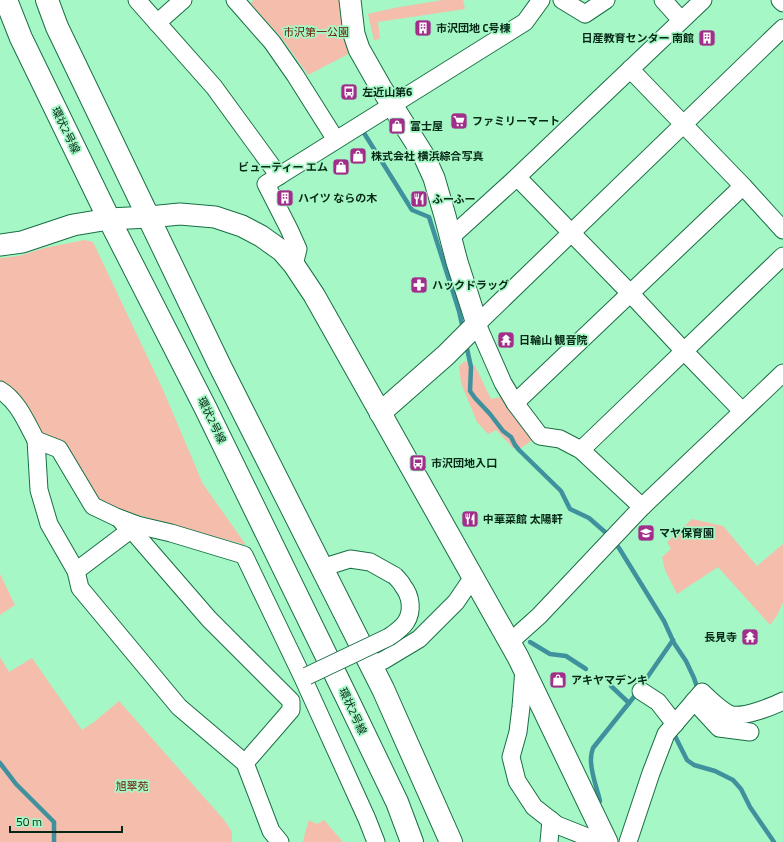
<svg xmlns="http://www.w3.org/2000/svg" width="783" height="842" viewBox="0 0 783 842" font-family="'Titillium Web','Noto Sans JP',sans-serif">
<rect width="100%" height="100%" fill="#a6f7c6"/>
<g fill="#f4bdac">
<path d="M254,0H345L356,50L308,75L281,37L250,3Z"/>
<path d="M443,0H463L465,9L378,22L380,39L374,40L368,14L394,8Z"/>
<path d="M85,240L93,242L164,392L203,484L246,545L183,528L111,507L96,496L37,432L0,386V258L19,256L44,248Z"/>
<path d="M465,361L475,366L491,399L502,397L534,439L521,448H513L496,430L488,434L477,422L461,383L459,366Z"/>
<path d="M692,519L723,526L757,566L783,544V603L776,617L770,625L718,567L677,594L665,570L662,557L671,549L667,542Z"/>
<path d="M0,574L15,605L0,615Z"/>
<path d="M0,657L9,672L32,658L82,730L94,722L119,701L225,821L232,832V842H0Z"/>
<path d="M309,820L317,824L324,820L343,842H303L305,833Z"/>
</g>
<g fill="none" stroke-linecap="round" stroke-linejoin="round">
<g stroke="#3f919e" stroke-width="4.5">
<path d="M364,133L412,210L429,217L459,311L463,329"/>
<path d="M466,344L471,367L470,391L475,398L490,414L503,431L511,437L515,445L519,450L561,491L570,509L589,518L605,532L619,548L664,621L674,643L686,661L694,678L698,690"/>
<path d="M530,642L550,654L566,656L586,669"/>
<path d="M611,686L629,703"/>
<path d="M673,732L687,760L694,765L715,771L733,780L741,789L750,807L774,842"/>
<path d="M0,763L16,784L54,822V842"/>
<path d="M600,801C597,788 590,771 591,758C591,755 592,751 593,748L633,698L673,640"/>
</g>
<g stroke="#186e44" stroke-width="19">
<g id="minor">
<path d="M137,0L214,87L279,176"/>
<path d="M235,0L272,42L295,75L336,140"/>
<path d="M562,0L585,14L606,0"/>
<path d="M663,0L681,20"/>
<path d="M780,0L783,3"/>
<path d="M157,23L183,0"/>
<path d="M630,69L743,186L783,230"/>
<path d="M517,177L630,293L684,351L742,411"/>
<path d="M451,237L517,177L703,0"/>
<path d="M294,265L298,249L289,229L266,184L525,22L541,0"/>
<path d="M0,390C18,401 26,422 36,440"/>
<path d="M515,403L743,186"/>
<path d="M581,450L783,256"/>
<path d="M642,507L581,450L560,439L540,436L515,403L503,383L477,324L783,28"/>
<path d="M122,522L131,529L209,619L291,701V710L245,763"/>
<path d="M323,569L334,564L350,559L370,562L395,576"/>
<path d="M76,571L137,525"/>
<path d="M510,642L539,616L642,507L783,373"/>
<path d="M371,666L384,660L419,639L456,602L473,577"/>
<path d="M524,669L521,707L518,732L511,757L517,781L534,807L557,825L600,842"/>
<path d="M641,691L658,702L675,724"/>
<path d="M694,701L719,728L750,732"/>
<path d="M280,842L271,831L245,763L179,707L80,588L76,571L49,524L39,490L36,440L59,449L93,506L116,517L137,525L171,533L244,555L303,678L367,819L376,842"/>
<path d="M549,842L551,820"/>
<path d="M628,842L651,773L666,734L702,692C708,698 724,713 732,715C745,717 771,707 783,701"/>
</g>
</g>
<g stroke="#186e44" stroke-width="23">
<g id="tertiary">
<path d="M350,0L354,34L359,49L380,86L424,156L434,178L445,216L457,262L477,324L446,355L380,413"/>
<path d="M0,245L22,242L73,225L109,219L149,217L180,214L215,217L242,226L261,236L282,251L294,265L314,295L518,657L607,842"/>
</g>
</g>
<g stroke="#186e44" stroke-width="24">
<g id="primary">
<path d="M6,0L21,38L109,219L205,407L346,696L397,802L412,842"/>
<path d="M47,0L57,27L220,366L383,689L451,842"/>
</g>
</g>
<use href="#minor" stroke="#fff" stroke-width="17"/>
<use href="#tertiary" stroke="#fff" stroke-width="21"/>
<use href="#primary" stroke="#fff" stroke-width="22"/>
<g stroke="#186e44" stroke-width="19" stroke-linecap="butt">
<path id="minor-bridge" d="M307,676L389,637C395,633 402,628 406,622C413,611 411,596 403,586C401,582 398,579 395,576"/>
</g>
<use href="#minor-bridge" stroke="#fff" stroke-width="17"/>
</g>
<defs>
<g id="building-square" transform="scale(0.9)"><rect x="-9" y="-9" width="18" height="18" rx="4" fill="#a02e8a" stroke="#a6f7c6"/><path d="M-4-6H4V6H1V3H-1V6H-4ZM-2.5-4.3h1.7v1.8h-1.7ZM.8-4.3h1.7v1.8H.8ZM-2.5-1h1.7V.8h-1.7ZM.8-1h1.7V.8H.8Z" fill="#fff"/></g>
<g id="bus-square" transform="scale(0.9)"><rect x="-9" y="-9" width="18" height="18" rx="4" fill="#a02e8a" stroke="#a6f7c6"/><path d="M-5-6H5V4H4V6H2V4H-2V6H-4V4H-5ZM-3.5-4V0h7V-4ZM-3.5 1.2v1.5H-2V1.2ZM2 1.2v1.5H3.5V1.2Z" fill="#fff"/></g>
<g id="supermarket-square" transform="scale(0.9)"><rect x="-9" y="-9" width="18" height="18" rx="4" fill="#a02e8a" stroke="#a6f7c6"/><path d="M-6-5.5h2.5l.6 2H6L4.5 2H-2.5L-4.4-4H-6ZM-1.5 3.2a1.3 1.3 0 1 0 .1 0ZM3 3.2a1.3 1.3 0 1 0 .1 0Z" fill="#fff"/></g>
<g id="shop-square" transform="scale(0.9)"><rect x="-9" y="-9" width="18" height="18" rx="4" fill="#a02e8a" stroke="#a6f7c6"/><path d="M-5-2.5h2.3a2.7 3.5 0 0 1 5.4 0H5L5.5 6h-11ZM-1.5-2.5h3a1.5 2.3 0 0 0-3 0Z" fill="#fff"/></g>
<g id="restaurant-square" transform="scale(0.9)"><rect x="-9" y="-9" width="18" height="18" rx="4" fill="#a02e8a" stroke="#a6f7c6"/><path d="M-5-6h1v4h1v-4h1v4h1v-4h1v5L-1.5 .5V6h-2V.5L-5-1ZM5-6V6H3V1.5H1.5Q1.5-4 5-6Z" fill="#fff"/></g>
<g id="pharmacy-square" transform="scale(0.9)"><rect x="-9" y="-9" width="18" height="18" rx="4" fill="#a02e8a" stroke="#a6f7c6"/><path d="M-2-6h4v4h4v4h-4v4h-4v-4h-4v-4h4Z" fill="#fff"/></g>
<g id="temple-square" transform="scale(0.9)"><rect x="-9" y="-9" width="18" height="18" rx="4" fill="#a02e8a" stroke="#a6f7c6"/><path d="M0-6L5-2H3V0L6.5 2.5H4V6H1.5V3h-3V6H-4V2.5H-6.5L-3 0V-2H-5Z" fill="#fff"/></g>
<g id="school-square" transform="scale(0.9)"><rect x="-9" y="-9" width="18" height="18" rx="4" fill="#a02e8a" stroke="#a6f7c6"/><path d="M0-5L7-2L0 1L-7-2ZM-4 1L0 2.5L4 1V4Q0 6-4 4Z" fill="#fff"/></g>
</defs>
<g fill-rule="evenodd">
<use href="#building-square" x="423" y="28"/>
<use href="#building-square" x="707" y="38"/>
<use href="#bus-square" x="349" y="92"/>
<use href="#supermarket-square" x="459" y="121"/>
<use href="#shop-square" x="397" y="126"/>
<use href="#shop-square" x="358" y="156"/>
<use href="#shop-square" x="341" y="167"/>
<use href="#building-square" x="285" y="198"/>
<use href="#restaurant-square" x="419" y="199"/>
<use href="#pharmacy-square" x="419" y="285"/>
<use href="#temple-square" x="506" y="340"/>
<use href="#bus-square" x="418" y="463"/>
<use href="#restaurant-square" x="470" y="519"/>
<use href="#school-square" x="646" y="533"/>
<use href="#temple-square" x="750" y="637"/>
<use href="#shop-square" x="558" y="680"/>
</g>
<g text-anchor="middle" stroke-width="3.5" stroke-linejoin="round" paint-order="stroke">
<g font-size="11" font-weight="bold" fill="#052715" stroke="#a6f7c6" text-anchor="start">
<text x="436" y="32">市沢団地 C号棟</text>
<text x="694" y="42" text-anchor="end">日産教育センター 南館</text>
<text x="362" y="96">左近山第6</text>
<text x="472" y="125">ファミリーマート</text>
<text x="410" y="130">富士屋</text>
<text x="371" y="160">株式会社 横浜綜合写真</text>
<text x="328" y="171" text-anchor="end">ビューティー エム</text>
<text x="298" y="202">ハイツ ならの木</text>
<text x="432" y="203">ふーふー</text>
<text x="432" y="289">ハックドラッグ</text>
<text x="519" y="344">日輪山 観音院</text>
<text x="431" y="467">市沢団地入口</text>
<text x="483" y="523">中華菜館 太陽軒</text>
<text x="659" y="537">マヤ保育園</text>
<text x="737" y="641" text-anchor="end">長見寺</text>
<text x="571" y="684">アキヤマデンキ</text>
</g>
<g font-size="11" fill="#691700" stroke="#a6f7c6">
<text x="316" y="36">市沢第一公園</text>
<text x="132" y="790">旭翠苑</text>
</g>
<g font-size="11" fill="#052715" stroke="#a6f7c6">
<text transform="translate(66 130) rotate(64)" y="4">環状2号線</text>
<text transform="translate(212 420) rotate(64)" y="4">環状2号線</text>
<text transform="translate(353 711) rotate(65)" y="4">環状2号線</text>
</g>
</g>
<path d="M10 826v6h112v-6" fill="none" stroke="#052715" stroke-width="2"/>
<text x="16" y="826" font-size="12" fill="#052715" stroke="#a6f7c6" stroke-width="3" paint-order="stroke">50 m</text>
</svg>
